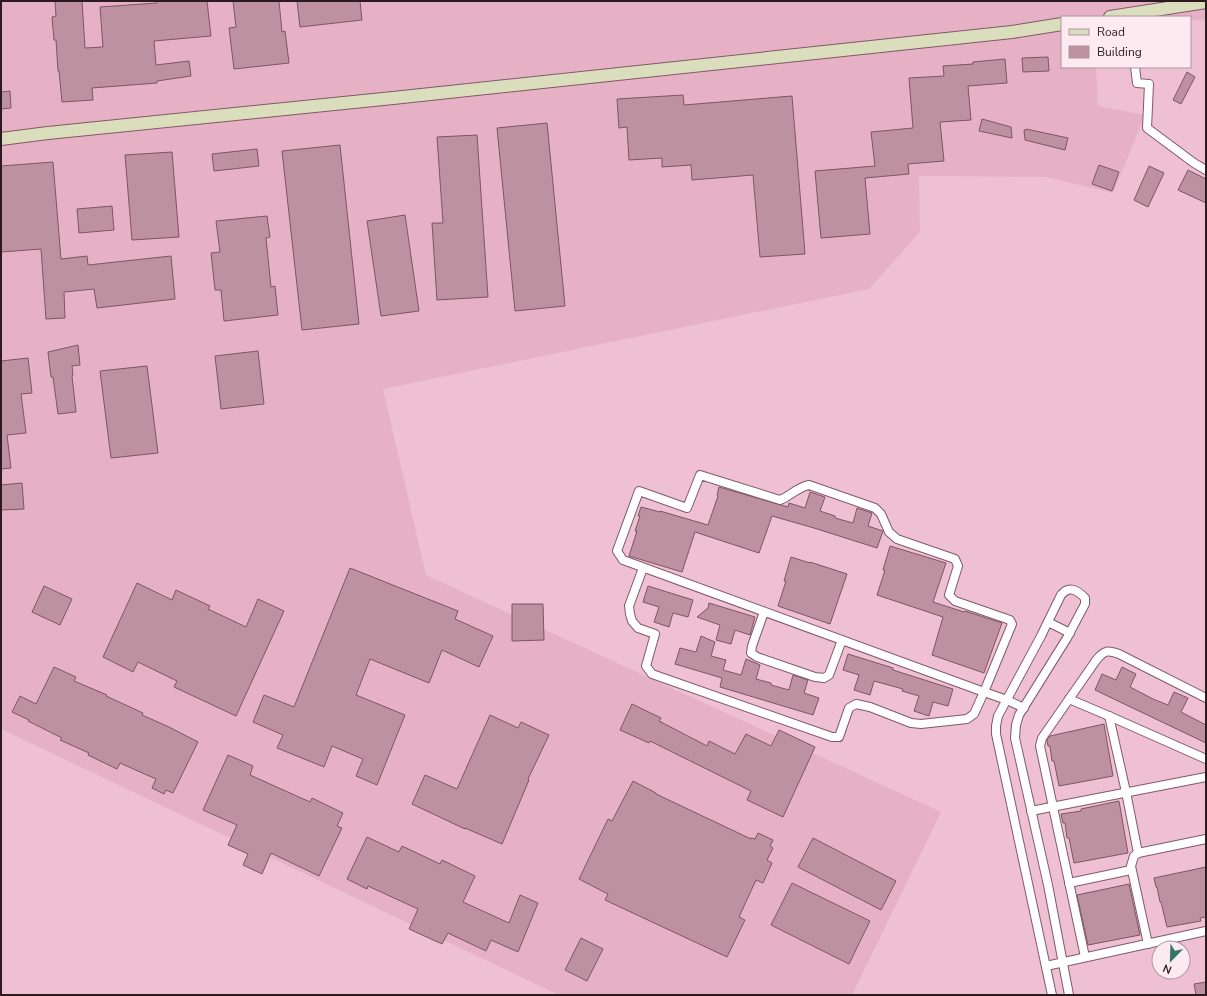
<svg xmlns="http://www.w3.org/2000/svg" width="1207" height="996" viewBox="0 0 1207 996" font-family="'Nunito Sans',sans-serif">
<rect width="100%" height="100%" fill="#efc0d1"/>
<path fill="#e6b1c5" d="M1,1H1206V19L1190,21V17H1062V67H1096L1098,106L1145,115L1113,193L1046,177L919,176L920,232L869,289L383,389L426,575L941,812L852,995H559L1,729Z"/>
<g fill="#bd91a0" stroke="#7d5564">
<path d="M55,1H82L85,48L103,47L100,7L157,3L156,1H207L211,36L154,41L156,65L189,61L191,76L157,81V83L92,88L93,100L62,102L59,71H58L56,40H54L52,17L56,16Z"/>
<path d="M233,1H279L282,32L285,31L289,63L234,69L229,28L236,27Z"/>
<path d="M297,1H360L362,20L300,27Z"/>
<path d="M1048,57L1049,71L1023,72L1022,58Z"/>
<path d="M1005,59L1007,83L968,86L971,120L940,122L944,161L908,164L909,174L865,178L870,234L821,238L815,171L875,166L871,132L913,128L909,78L944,76L943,66L973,64V62Z"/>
<path d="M1187,72L1195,77L1181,104L1173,100Z"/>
<path d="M10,91L11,108L1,109V92Z"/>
<path d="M683,95L684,105L792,96L805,254L760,257L753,175L692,180L691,165L662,167V158L629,160L627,127L619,128L617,99Z"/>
<path d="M982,119L1011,127L1012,138L979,131Z"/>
<path d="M547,123L565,306L515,311L497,128Z"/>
<path d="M1026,129L1068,138L1065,150L1025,140L1024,130H1026Z"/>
<path d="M477,135L488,297L437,300L432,223H443L437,137Z"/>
<path d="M340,145L359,324L302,330L282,151Z"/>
<path d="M257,149L259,166L214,171L212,154Z"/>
<path d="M172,152L179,237L132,240L125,155Z"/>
<path d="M53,162L61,259L87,256L88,265L171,256L175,299L97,308L94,289L64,292L65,318L46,319L41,249L1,252V166Z"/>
<path d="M1099,165L1119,172L1112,191L1092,184Z"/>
<path d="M1149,166L1164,173L1148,207L1134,200Z"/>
<path d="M1188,170L1206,179V203L1178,190Z"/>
<path d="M112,206L114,230L79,233L77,209Z"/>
<path d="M405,215L419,311L381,316L367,221Z"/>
<path d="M267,216L270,237L266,238L271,287L275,286L278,315L224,321L221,290H215L211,253L220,252L216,221Z"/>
<path d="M78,345L80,365L72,366L73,375L72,376L76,412L58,414L53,377H51L48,352Z"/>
<path d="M258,351L264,404L221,409L215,356Z"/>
<path d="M28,358L32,393L21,394L26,433L7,435L11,468L1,469V361Z"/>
<path d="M147,366L158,453L111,458L100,371Z"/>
<path d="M22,483L24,509L1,510V485Z"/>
<path d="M719,487L788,507L789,503L805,508L810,492L825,497L820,511L835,516V518L853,523L857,508L872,513L868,526L883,531L877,548L814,528L772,516L759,553L695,532L682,572L629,556L637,531H635L640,516H638L641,507L660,512V511L708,525L718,496L717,495Z"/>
<path d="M890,546L946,563L933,602L964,612L965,611L1002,623L984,673L932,655L943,617L877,595L885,570H883Z"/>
<path d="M791,557L810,563V562L847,574L830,624L778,606L786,581H784Z"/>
<path d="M350,568L458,611L455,619L493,636L479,667L442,650L429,683L370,659L356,695L405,715L377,785L356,776L363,759L332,746L324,767L277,748L283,735L253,722L264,695L294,707Z"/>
<path d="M137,583L172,600L176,590L210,606L208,609L246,627L258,599L284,611L236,716L174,687L177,681L138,662L133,672L103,657Z"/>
<path d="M44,586L72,599L60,625L32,612Z"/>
<path d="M648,586L693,600L688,617L673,613L669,627L654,622L659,607L643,602Z"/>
<path d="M709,603L755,617L750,635L735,630L731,644L716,640L720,625L697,617L708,608Z"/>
<path d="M512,604H543L544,640L512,641Z"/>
<path d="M701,636L715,642L711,656L726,660L723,670L741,675L746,659L760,665L756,679L771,683V685L789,690L793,675L808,680L804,693L819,698L813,715L720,687L722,678L675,664L680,648L696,652Z"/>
<path d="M848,654L893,668V670L953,689L948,706L933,702L929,716L914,711L919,696L902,691L903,689L874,681L870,695L854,690L859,675L843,670Z"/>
<path d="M54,667L76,677L74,681L107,695L106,696L143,713L142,715L169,727L198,742L173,793L166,790L164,794L152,788L156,779L120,763L117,769L88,755L89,753L60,740L62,738L28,721L29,720L12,712L20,696L36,704Z"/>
<path d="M1122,667L1136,674L1130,687L1153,699L1168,705L1174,692L1188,698L1181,712L1206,725V743L1095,690L1102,674L1116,680Z"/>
<path d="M632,704L661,718L659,721L707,746L709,741L735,754L746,734L771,746L779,730L815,747L783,817L747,800L751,791L650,741L649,743L620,730Z"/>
<path d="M490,715L518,728L521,722L549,735L528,779L529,780L502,844L465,828V829L412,804L425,775L457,789Z"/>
<path d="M1104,724L1113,776L1059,786L1054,761H1052L1050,746H1048L1047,740L1050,736Z"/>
<path d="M228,755L253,766L250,775L310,802L312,798L343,813L337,826L342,828L319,876L271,853L262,874L243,865L248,854L228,845L237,825L203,810Z"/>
<path d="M633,781L656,793V794L751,839V838L755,839L758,833L773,840L770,846L773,848L767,860L772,863L763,883L756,880L739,917L745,920L727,957L605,900L608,894L579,879L608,819L612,821Z"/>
<path d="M1119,801L1128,853L1074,863L1069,838H1067L1065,823H1063L1061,814L1081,811V809Z"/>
<path d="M367,837L399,852L402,846L440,864L442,860L475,876L463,902L509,923L520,895L538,903L518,952L491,940L486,951L448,933L442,944L409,929L418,909L368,886L367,889L347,879Z"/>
<path d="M813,838L896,881L881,910L798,867Z"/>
<path d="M1206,867V917L1200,918L1201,921L1167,927L1161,902H1160L1157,887H1156L1154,878Z"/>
<path d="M792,883L870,921L849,964L771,925Z"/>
<path d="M1129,884L1140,935L1088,945L1077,895Z"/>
<path d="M581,938L603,949L587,981L565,970Z"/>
<path d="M1206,982V995H1196L1194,984Z"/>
</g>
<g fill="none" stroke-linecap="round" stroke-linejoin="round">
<g stroke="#815968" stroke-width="10">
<g id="street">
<path d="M1135,67L1137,83L1149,84L1147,128L1194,163L1206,170"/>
<path d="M643,568L629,606L630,614L632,621L638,628L655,634L646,666L652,674L832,737H839L849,708L856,704L870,707L911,723L921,724L967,719L974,714L984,692L1012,624L1010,620L955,601L949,595L958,566L955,559L897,539L889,532L881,514L875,508L809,485C798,487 790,496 780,500L700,475L687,508L639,491L617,551L623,560L984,692L1007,700L1024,708"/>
<path d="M764,612L752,646L751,653L757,657L815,677L824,678L829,675L842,640"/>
<path d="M1048,622L1070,633"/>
<path d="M1069,699L1109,716L1206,759"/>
<path d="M1109,716L1126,792L1138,853"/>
<path d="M1031,811L1206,777"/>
<path d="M1069,883L1131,870"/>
<path d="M1148,944L1131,866L1134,856L1138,853L1206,839"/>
<path d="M1085,957L1040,746L1042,738L1097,659C1105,650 1108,650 1119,654L1206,698"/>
<path d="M1046,966L1206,931"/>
<path d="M1052,995L996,734V726L998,716L1041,636L1061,595C1069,585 1077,590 1085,598V604L1067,638L1019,715L1016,725L1015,738L1048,885L1069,995"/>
</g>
</g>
<g stroke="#815968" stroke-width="14">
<g id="secondary">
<path d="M1110,17L1206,2"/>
<path d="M1,139L48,133L393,98L1012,32L1062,24"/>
</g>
</g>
<use href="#street" stroke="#fff" stroke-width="8"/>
<use href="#secondary" stroke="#dadebc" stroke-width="12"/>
</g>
<rect width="1207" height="996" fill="none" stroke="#2b1b21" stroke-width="4"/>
<rect x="1061" y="16" width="130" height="52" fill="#fdeaf0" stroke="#a9979d"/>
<rect x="1069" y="29" width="20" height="6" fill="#dadebc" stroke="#a9979d"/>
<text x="1097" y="36" font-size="12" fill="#2b1b21">Road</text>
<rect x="1069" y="46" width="20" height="12" fill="#bd91a0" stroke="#a9979d"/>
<text x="1097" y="56" font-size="12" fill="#2b1b21">Building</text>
<g transform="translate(1171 960) rotate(203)"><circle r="19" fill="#fdeaf0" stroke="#a9979d"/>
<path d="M0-3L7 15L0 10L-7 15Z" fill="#357767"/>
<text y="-6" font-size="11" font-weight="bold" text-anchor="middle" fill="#2b1b21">N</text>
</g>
</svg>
